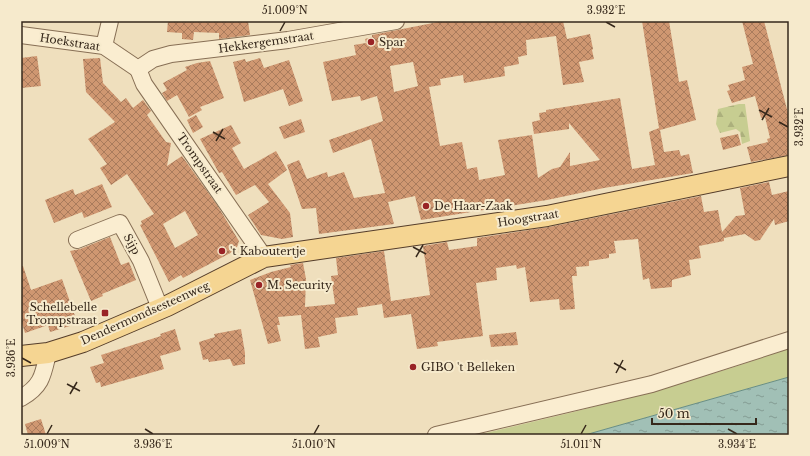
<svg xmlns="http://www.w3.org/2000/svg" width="810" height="456" viewBox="0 0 810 456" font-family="'Libre Baskerville',serif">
<defs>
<pattern id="forest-firs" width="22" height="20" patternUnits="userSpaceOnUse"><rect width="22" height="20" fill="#c7cd91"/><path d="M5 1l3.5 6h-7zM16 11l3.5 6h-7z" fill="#acb07c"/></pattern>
<pattern id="water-ripples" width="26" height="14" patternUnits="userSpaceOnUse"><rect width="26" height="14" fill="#a1c0b6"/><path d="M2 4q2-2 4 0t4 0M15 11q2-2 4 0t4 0" fill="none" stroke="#849c93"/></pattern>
<pattern id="building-cross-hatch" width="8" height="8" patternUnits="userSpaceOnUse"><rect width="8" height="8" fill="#cf9771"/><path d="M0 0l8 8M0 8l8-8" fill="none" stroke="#a97b5c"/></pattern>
</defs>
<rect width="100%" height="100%" fill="#efdfbd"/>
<path fill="#c7cd91" d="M789,348V377L585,435H478C582,410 688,385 789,348Z"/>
<path fill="url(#forest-firs)" d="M739,104H745L750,141L742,144L740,132L736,129L720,133L716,124L718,109Z"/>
<path fill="url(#water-ripples)" stroke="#688e84" d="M789,377V435H585Z"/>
<g fill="url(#building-cross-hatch)" fill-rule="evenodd">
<path d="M168,21H248L250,35L219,39V33L194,32L193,40L182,39V33L167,32Z"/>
<path d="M443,21H563L567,39L590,34L593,49L592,50L594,59L579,62L584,82L563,85L556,36L526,40L527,55L518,57L519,64L504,67L505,76L464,83L463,75L440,79L441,85L429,87L440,146L462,142L467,169L477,167L479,180L505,175L498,140L532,135L538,178L552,169L560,167L570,152V166L600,160L569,123V129L534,134L532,122L540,120L539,113L546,112V110L620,98L632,169L655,165L649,132L659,128L642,21H669L679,82L687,80L696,120L660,130L664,152L679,150L681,156L689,154L693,173L604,188L547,200L421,220L415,196L388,202L394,224L319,234L316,208L302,209L287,165L299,160L307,179L327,172L328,177L344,172L354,198L385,193L371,139L333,153L329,140L383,121L377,96L361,101L360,96L332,101L323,62L356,55L354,45L366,43L365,39L372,37V35ZM413,62L418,86L394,92L390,66Z"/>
<path d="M742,21H764L789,117V155L751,162L747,147L768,142L767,139L770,138L765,117L761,118L755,96L732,103L727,91L730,90L728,85L745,80L742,67L753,64Z"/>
<path d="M37,56L41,86L21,88V71H23L21,58Z"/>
<path d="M100,58L103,83L121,102L126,98L133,108L143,100L151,111L147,115L166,142L171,143L167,166L182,156L217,205L239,241L236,250L183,278L181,275L169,282L140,225L142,224L141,221L154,214L127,174L111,185L100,168L107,164L88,139L115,122L86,92L83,59ZM185,211L198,235L175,248L163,224Z"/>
<path d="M260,58L264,68L289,60L303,101L289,106L283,89L244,102L233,62L245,59L246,62Z"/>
<path d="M210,61L224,98L200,107L202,110L189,117L177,95L167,101L162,93L167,90L163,83L187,70L185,67L197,63Z"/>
<path d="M196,115L203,127L193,133L187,120Z"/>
<path d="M301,119L305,132L284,139L279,127Z"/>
<path d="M231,125L241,143L232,148L244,169L276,151L287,170L268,184L290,213L293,237L282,239L261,235L248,215L269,202L255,185L236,195L222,172L219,173L200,139Z"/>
<path d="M738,134L741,145L723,150L720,138Z"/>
<path d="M769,182L772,195L789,191V221L775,225L774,219L760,240L755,241L745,234L724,238V241L699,246L701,258L689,260L691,275L672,280V287L651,289L649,278L643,280L638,239L614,241L616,253L609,254V258L589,261V266L576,267L577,276H572L575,309L560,310L559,299L530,302L525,267L517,269L516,265L496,268L497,280L476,283L483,336L437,342L438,346L417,349L411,314L384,318L382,304L357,308L358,315L335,318L337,333L318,337L320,347L305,349L301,315L278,317L280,325H277L281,341L268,344L250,280L271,272L291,267L290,265L303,263L306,279L305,307L335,304L331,276L338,275L336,258L384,251L391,301L430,295L423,246L447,242L449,250L477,246V238L549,227L701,196L704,212L718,210L722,232L736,216L745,215L740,188Z"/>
<path d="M102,184L112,207L84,218L82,212L54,223L45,200L73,189L75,195Z"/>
<path d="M110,237L121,265L129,262L136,280L102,294L103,296L91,301L70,251L80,249Z"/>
<path d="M21,266H23L31,290L62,279L75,316L67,318L70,326L50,332L48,325L25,333L21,320Z"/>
<path d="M175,329L181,350L160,356L164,369L101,387L100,382L96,383L90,367L104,363L101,355L161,336L160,334Z"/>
<path d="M241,329L245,353V364L233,366L230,359L209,362L208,359L203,360L199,342L215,337L214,334Z"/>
<path d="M516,332L518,345L491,347L489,335Z"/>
<path d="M41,419L46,435H28L25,424Z"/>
</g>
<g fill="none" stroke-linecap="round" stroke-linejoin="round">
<g stroke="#876f55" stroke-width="18">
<g id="minor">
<path d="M21,35L104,46L138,69"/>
<path d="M104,46L110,21"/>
<path d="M138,69L153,59L171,54L288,40L396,21"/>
<path d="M138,69L144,84L264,257"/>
<path d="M77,240L120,223L141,261L160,308"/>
<path d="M21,398C42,386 43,375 48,353"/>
<path d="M436,435L652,384L789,340"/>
</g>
</g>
<g stroke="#553d2a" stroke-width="22">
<path id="major" d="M21,356L48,353L83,342L167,306L264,257L547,216L789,166"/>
</g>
<use href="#minor" stroke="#faedd0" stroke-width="16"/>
<use href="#major" stroke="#f5d592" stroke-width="20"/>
</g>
<path fill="none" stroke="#36281b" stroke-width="1.5" d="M606,22L615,27M280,31L285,22M759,110L772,117M762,120L769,108M779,122L788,127M213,132L225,139M216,141L223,129M413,247L426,254M416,257L423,245M22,358L31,363M614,363L626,370M616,373L623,360M67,384L80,391M70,394L77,382M145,429L153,434M728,429L737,434M47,434L52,425M314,434L319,425M581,434L586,425"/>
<g fill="#992326" stroke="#f6eacc" stroke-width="1.5">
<circle cx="371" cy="42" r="4"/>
<circle cx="426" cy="206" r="4"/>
<circle cx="222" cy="251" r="4"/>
<circle cx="259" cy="285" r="4"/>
<rect x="101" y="309" width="8" height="8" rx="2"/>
<circle cx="413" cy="367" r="4"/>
</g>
<g text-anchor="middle" stroke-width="4" stroke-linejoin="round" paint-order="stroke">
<g font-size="11" fill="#36281b" stroke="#f6eacc">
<text transform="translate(70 42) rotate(9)" y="4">Hoekstraat</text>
<text transform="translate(266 42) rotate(-8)" y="4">Hekkergemstraat</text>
<text transform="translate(200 163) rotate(55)" y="4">Trompstraat</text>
<text transform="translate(528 218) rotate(-9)" y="4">Hoogstraat</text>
<text transform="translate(132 244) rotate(61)" y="4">Sijp</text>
<text transform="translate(145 313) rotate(-24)" y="4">Dendermondsesteenweg</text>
</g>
<g font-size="11" fill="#36281b" stroke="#f6eacc" text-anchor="start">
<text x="379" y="46">Spar</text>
<text x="434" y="210">De Haar-Zaak</text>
<text x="230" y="255">'t Kaboutertje</text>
<text x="267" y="289">M. Security</text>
<text x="97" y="311" text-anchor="end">Schellebelle<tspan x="97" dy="13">Trompstraat</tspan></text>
<text x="421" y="371">GIBO 't Belleken</text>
</g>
</g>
<rect width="810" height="456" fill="none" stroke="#f6eacc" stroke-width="44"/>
<path d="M652 418v6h104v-6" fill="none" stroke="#36281b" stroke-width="2"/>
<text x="658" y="418" font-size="12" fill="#36281b" stroke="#f6eacc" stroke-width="3" paint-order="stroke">50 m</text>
<rect x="22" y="22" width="766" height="412" fill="none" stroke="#36281b" stroke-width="1.5"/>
<g font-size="10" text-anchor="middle" fill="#36281b">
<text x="285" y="14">51.009°N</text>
<text x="606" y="14">3.932°E</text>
<text transform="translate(799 127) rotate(-90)" y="4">3.932°E</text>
<text transform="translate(11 358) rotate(-90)" y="4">3.936°E</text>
<text x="47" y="448">51.009°N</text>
<text x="153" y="448">3.936°E</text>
<text x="314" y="448">51.010°N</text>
<text x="581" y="448">51.011°N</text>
<text x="737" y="448">3.934°E</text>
</g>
</svg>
